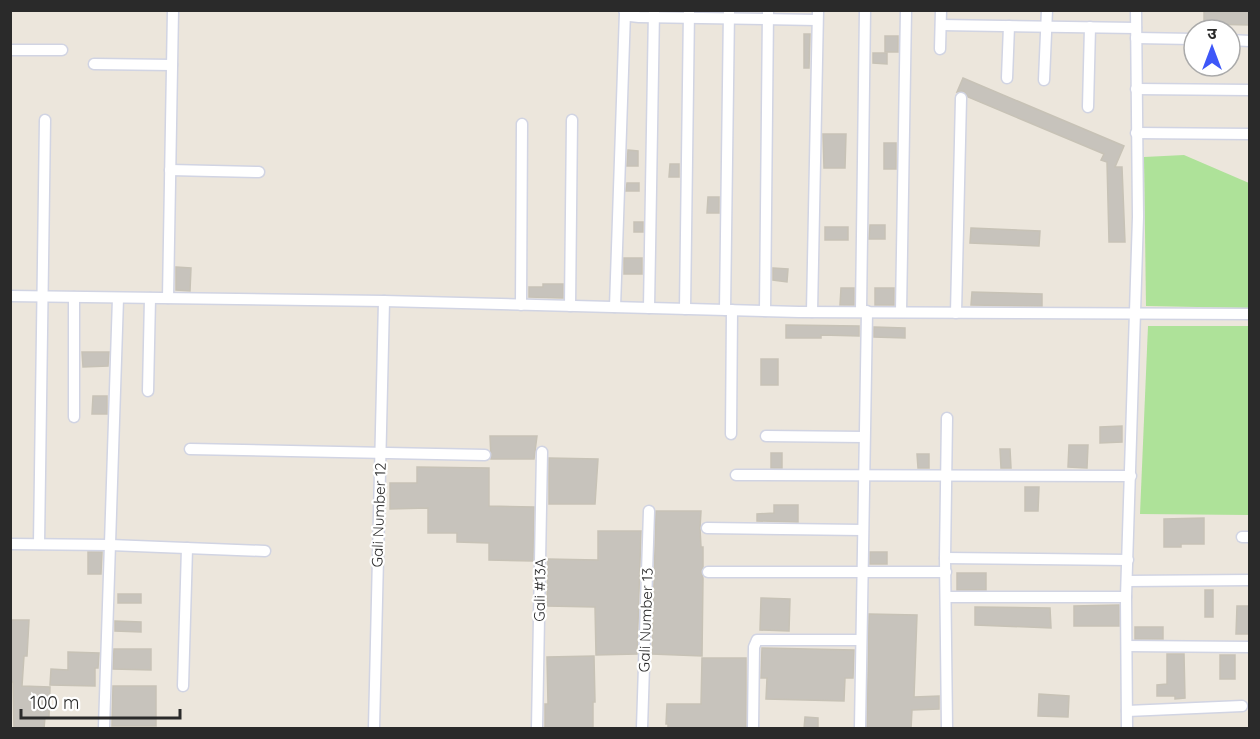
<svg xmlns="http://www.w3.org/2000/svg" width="1260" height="739" viewBox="0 0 1260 739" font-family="Quicksand,'Noto Sans Devanagari',sans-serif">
<rect width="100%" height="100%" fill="#ece6dc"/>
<g fill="#aee299">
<path d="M1184,155L1249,183V308L1146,306L1144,157Z"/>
<path d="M1148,326H1249V515L1140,514Z"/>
</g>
<g fill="#c7c3bc" stroke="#c7c2b6" stroke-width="1.5">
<path d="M1204,10H1250V25L1204,24Z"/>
<path d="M804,34H810L809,68H804Z"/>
<rect x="885" y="36" width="13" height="16"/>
<path d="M873,53H887V64L873,63Z"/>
<path d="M963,78L1124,146L1115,167H1122L1125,242H1109L1107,162L1101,160L1104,154L968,97L964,91L957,92Z"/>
<path d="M823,134H846L845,168H824Z"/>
<rect x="884" y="143" width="12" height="26"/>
<path d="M628,150L638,151V166H627Z"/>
<path d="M670,164H679V177H669Z"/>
<path d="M627,183H639V191H626Z"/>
<path d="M708,197H719V213H707Z"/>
<rect x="634" y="222" width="9" height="10"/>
<path d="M870,225H885V239H869Z"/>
<rect x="825" y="227" width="23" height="13"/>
<path d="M971,228L1040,231L1039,246L970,243Z"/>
<rect x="624" y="258" width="18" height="16"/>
<path d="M176,267L191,268L190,291L176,290Z"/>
<path d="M773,268L788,269L787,282L773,280Z"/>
<path d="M543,284H563V298L529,297V287H543Z"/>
<path d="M841,288H854V305H840Z"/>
<rect x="875" y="288" width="19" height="17"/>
<path d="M972,292L1042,294V306L971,305Z"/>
<path d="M786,325L859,326V336L821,335V338H786Z"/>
<path d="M874,327L905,328V338L874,337Z"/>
<path d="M82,352H109L108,366L83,367Z"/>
<rect x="761" y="359" width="17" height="26"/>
<path d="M93,396H107V414H92Z"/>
<path d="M1122,426V442L1100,443V427Z"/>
<path d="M490,436H537L534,459H491Z"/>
<path d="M1069,445H1088L1087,468L1068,467Z"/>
<path d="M1000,449H1010L1011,468H1001Z"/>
<rect x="771" y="453" width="11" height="15"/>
<path d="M917,454H929V468H918Z"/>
<path d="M549,458L598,459L595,504H549Z"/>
<path d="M417,467L489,468V506L534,507L533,561L489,560V543L457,542V533H428V508L390,509V483H417Z"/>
<path d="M1025,487H1039L1038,511H1025Z"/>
<path d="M774,505H798V522L757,521V514L774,513Z"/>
<path d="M656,511H701L700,528L701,547H703V567L701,571L703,578L702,656L652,654Z"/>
<path d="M1204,518V544H1181V547H1164V519Z"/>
<path d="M598,531H641L637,654L596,655L595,607L547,606L548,559L598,560Z"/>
<path d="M88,552H102L101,574H88Z"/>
<rect x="870" y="552" width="17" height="12"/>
<rect x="957" y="573" width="29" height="17"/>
<rect x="1205" y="590" width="8" height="27"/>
<rect x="118" y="594" width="23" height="9"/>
<path d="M761,598L790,599L789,631L760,630Z"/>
<path d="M1119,605V626H1074V606Z"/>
<path d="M1237,606H1250V634H1236Z"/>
<path d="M975,607L1050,608L1051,628L975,625Z"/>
<path d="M869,614L917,615L914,697L939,696V709L912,710L911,729H867Z"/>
<path d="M10,620H29L27,656H24L22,686L50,687L49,717H45L44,729H14L13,682H10Z"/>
<path d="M115,621L141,622V632L115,631Z"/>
<rect x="1135" y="627" width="28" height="12"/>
<path d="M762,648L854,650L853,678H845L844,701L766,699L767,678H761Z"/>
<path d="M114,649H151V670L113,669Z"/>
<path d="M68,652L99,653L98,668H95V686L50,685L51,669L68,670Z"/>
<path d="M1167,654H1184L1185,698L1175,699V696H1157V685L1167,684Z"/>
<rect x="1220" y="655" width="15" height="24"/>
<path d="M594,656L595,702H593V729H545V704H548L547,657Z"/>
<path d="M702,658H746V728L668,729V724H666L667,704H701Z"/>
<path d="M113,686H156V726H112Z"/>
<path d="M1039,694L1069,696L1068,717L1038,716Z"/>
<path d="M805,717L818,718V729H804Z"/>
</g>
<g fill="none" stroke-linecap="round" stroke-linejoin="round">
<g stroke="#d1d4e3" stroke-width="13">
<g id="minor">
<path d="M624,10L630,16L639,17L817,20"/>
<path d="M941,25L1136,28"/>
<path d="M1136,38L1194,39"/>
<path d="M1230,40L1250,41"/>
<path d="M940,49L941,10"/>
<path d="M10,50H62"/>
<path d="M94,64L172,65"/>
<path d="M1007,78L1009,26"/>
<path d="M1044,80L1047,10"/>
<path d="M1136,89L1250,90"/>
<path d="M1088,107L1090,27"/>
<path d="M1136,133L1250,134"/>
<path d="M170,170L259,172"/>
<path d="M10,296L384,301L799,312L1250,314"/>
<path d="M168,298L173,10"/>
<path d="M521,305L522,124"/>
<path d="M570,306L572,120"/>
<path d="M615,307L625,12"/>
<path d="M649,308L654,10"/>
<path d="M685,309L689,10"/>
<path d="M725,310L729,10"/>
<path d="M765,311L768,10"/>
<path d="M861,311L865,10"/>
<path d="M812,312L818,10"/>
<path d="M901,312L906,10"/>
<path d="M956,313L961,98"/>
<path d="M148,391L150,298"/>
<path d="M74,417V297"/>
<path d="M947,418L945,558L947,728"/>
<path d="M731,434L732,310"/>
<path d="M766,436L864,437"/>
<path d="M190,449L485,455"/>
<path d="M736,475L1131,476"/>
<path d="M707,528L862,530"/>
<path d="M1242,537H1250"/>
<path d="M10,544L110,545L265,551"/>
<path d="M39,544L45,120"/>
<path d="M945,558L1128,560"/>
<path d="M708,572H946"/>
<path d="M1128,581L1250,580"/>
<path d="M947,597H1126"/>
<path d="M1127,646L1250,647"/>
<path d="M183,686L187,548"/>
<path d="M1127,711L1242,706"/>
<path d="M104,728L118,298"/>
<path d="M374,728L384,301"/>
<path d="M537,728L542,452"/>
<path d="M642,728L649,511"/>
<path d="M753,728L754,647L757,640H861"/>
<path d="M860,728L867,311"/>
<path d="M1127,728L1126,597L1138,217L1136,10"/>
</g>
</g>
<use href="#minor" stroke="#fff" stroke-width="10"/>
</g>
<g text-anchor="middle" stroke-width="4.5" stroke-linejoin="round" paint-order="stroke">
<g font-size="15" fill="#2a2a2a" stroke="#fff">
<text transform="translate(379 515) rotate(-88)" y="5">Gali Number 12</text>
<text transform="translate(540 590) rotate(-89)" y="5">Gali #13A</text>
<text transform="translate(646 620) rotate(-88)" y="5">Gali Number 13</text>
</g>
</g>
<rect width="1260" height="739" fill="none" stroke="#2a2a2a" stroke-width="24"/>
<g transform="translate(1212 48)"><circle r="28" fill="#ffffff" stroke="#aaaaaa" stroke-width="1.5"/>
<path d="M0-4.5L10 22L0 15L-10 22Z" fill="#3e57f8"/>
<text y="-9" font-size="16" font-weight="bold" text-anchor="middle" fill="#2a2a2a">उ</text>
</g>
<path d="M21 709v9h159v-9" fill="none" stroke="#2a2a2a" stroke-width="3"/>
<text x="30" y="709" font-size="18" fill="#2a2a2a" stroke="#ffffff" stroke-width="4.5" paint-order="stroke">100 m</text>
</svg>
